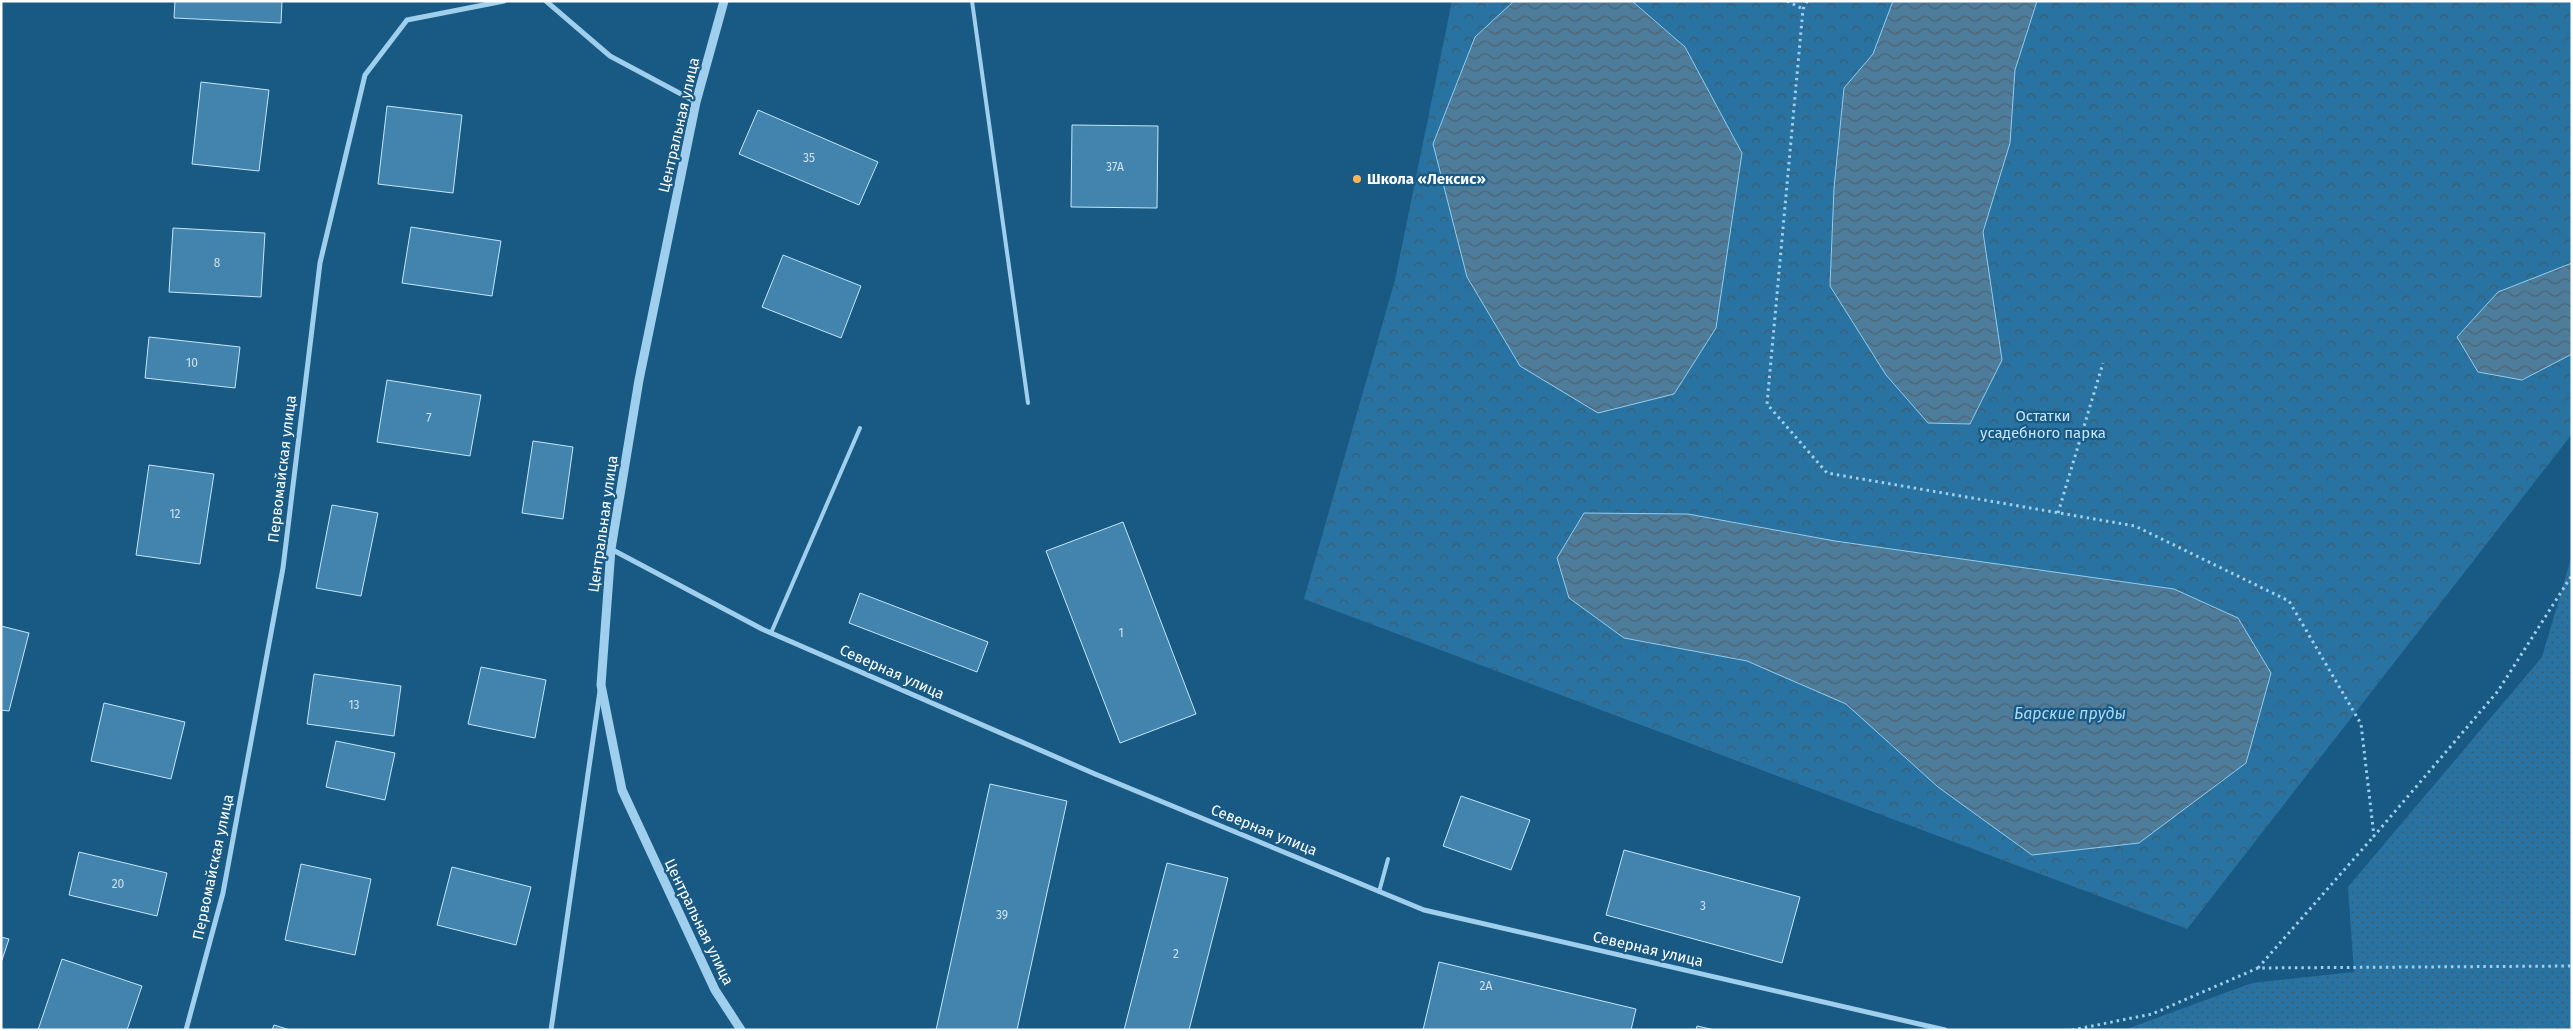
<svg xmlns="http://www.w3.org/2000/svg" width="2573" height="1031" viewBox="0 0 2573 1031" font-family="'Fira Sans',sans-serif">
<defs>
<pattern id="forest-crowns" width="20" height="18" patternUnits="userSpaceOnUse" patternTransform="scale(1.25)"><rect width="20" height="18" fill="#2873a2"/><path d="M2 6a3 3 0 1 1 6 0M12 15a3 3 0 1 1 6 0" fill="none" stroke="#3e5c6e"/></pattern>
<pattern id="garden-dots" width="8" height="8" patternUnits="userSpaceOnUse" patternTransform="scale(1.25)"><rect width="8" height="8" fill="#2873a2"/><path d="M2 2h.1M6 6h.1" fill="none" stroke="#3e5c6e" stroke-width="1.8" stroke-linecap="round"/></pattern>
<pattern id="water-waves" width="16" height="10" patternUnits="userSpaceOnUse" patternTransform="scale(1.25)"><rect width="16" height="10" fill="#4e7d9c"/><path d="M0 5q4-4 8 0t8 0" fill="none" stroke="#4d6474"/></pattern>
</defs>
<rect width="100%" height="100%" fill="#195a85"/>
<path fill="url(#forest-crowns)" d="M1452,1H2572V434L2187,929L1304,599L1395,280Z"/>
<path fill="url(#garden-dots)" d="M2572,555V1030H2124L2252,983L2354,972L2348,887L2542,657Z"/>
<g fill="url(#water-waves)" stroke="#92ccee">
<path d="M1514,1H1632L1685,47L1742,153L1716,328L1674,394L1598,413L1520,366L1467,277L1433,144L1475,37Z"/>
<path d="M1893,1H2037L2015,70L2010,143L1983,232L2002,360L1970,424L1928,423L1886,375L1830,286L1834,188L1844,88L1873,54Z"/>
<path d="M2572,263V354L2522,380L2478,372L2457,337L2498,292Z"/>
<path d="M1584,513L1688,514L1835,541L2174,589L2238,618L2271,673L2246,763L2139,843L2032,855L1938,787L1846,704L1747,661L1624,638L1569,598L1557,558Z"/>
</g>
<g fill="#4284ae" stroke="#c4e5f9">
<path d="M175,1H282L281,23L174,18Z"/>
<path d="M201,82L269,90L259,171L192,164Z"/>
<path d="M387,106L462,115L453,193L378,184Z"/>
<path d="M758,110L878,162L859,205L739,154Z"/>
<path d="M1072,125L1158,126L1157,208L1071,207Z"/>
<path d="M411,227L501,241L492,296L402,283Z"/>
<path d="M173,228L265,233L261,297L169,292Z"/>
<path d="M783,255L861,286L841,338L762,307Z"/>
<path d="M149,337L240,347L235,388L145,378Z"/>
<path d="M387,380L481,395L470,456L377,442Z"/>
<path d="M533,441L573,447L563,519L522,513Z"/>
<path d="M149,465L214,474L200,564L136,555Z"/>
<path d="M332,505L378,513L361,596L316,588Z"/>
<path d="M1123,522L1196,714L1120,743L1046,551Z"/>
<path d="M860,593L988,642L977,672L849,623Z"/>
<path d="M1,626L29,633L9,711L1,710Z"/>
<path d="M481,667L546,680L535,738L468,724Z"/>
<path d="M314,674L401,686L394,736L307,724Z"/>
<path d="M104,703L185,722L171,779L91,761Z"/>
<path d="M336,741L395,753L385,800L326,787Z"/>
<path d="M990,784L1067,801L1017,1030H936Z"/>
<path d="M1461,796L1530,820L1511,870L1443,846Z"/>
<path d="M1624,850L1800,897L1782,963L1606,915Z"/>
<path d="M79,852L167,873L157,916L69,895Z"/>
<path d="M1167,863L1228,878L1189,1030H1124Z"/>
<path d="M301,864L371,879L355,955L285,940Z"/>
<path d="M452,867L531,887L516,945L437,925Z"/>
<path d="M1,937L9,939L1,963Z"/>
<path d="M62,959L142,986L127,1030H38Z"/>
<path d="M1439,962L1636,1009L1631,1030H1423Z"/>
<path d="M274,1025L290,1030H272Z"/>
<path d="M1697,1026L1715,1030H1696Z"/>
</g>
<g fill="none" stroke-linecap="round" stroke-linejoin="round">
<g stroke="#9fcfec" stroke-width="3" stroke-dasharray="2.5 4" stroke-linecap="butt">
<path d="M1787,1L1803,9"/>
<path d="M1807,1L1803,9L1767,404L1827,473L2135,526L2289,601L2361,724L2374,836L2498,691L2572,575"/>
<path d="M2058,513L2103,363"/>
<path d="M2258,968L2374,836"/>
<path d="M2072,1030L2152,1014L2258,968L2572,966"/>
</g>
<g stroke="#9fcfec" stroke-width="4">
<path d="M972,1L1028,403"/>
<path d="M771,633L860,428"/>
<path d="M1379,892L1388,859"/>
</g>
<g stroke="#9fcfec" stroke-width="5">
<path d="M546,1L610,56L696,102"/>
<path d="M611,549L762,629L1095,774L1424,910L1945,1030"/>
<path d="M186,1030L223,893L283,568L320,263L365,75L407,20L504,1"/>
<path d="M551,1030L600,691"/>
</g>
<path stroke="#9fcfec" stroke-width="9" d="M724,1L696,102L639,380L611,549L601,685L622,790L715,990L741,1030"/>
</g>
<circle fill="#ffb45a" stroke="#195a85" stroke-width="2" cx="1357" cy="179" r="5"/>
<g text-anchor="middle" stroke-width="4.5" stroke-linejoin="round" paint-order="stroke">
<g font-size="12" fill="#d0e0eb">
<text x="809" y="162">35</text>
<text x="1115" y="171">37А</text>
<text x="217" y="267">8</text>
<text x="192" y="367">10</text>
<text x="429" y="422">7</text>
<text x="175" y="518">12</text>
<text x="1121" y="637">1</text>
<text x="354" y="709">13</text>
<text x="118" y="888">20</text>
<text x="1703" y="910">3</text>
<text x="1002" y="919">39</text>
<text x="1176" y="958">2</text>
<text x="1486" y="990">2А</text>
</g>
<g font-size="15" fill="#fff" stroke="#195a85">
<text transform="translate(679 125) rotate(-77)" y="5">Центральная улица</text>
<text transform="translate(282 469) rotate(-83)" y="5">Первомайская улица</text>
<text transform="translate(603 524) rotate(-82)" y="5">Центральная улица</text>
<text transform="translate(892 672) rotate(24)" y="5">Северная улица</text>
<text transform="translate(1264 830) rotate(22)" y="5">Северная улица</text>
<text transform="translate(213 867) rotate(-78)" y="5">Первомайская улица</text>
<text transform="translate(699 922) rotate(64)" y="5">Центральная улица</text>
<text transform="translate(1648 949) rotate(13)" y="5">Северная улица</text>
</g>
<g font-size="15" font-weight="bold" fill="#fff" stroke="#195a85" text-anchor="start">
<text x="1367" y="184">Школа «Лексис»</text>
</g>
<g font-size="15" fill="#c4e5f9" stroke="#195a85">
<text x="2043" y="421">Остатки<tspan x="2043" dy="17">усадебного парка</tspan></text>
</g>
<g font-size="16" font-style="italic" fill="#abd8f3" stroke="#195a85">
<text x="2070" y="719">Барские пруды</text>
</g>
</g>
<rect width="2573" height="1031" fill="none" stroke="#ffffff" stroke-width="5"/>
</svg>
